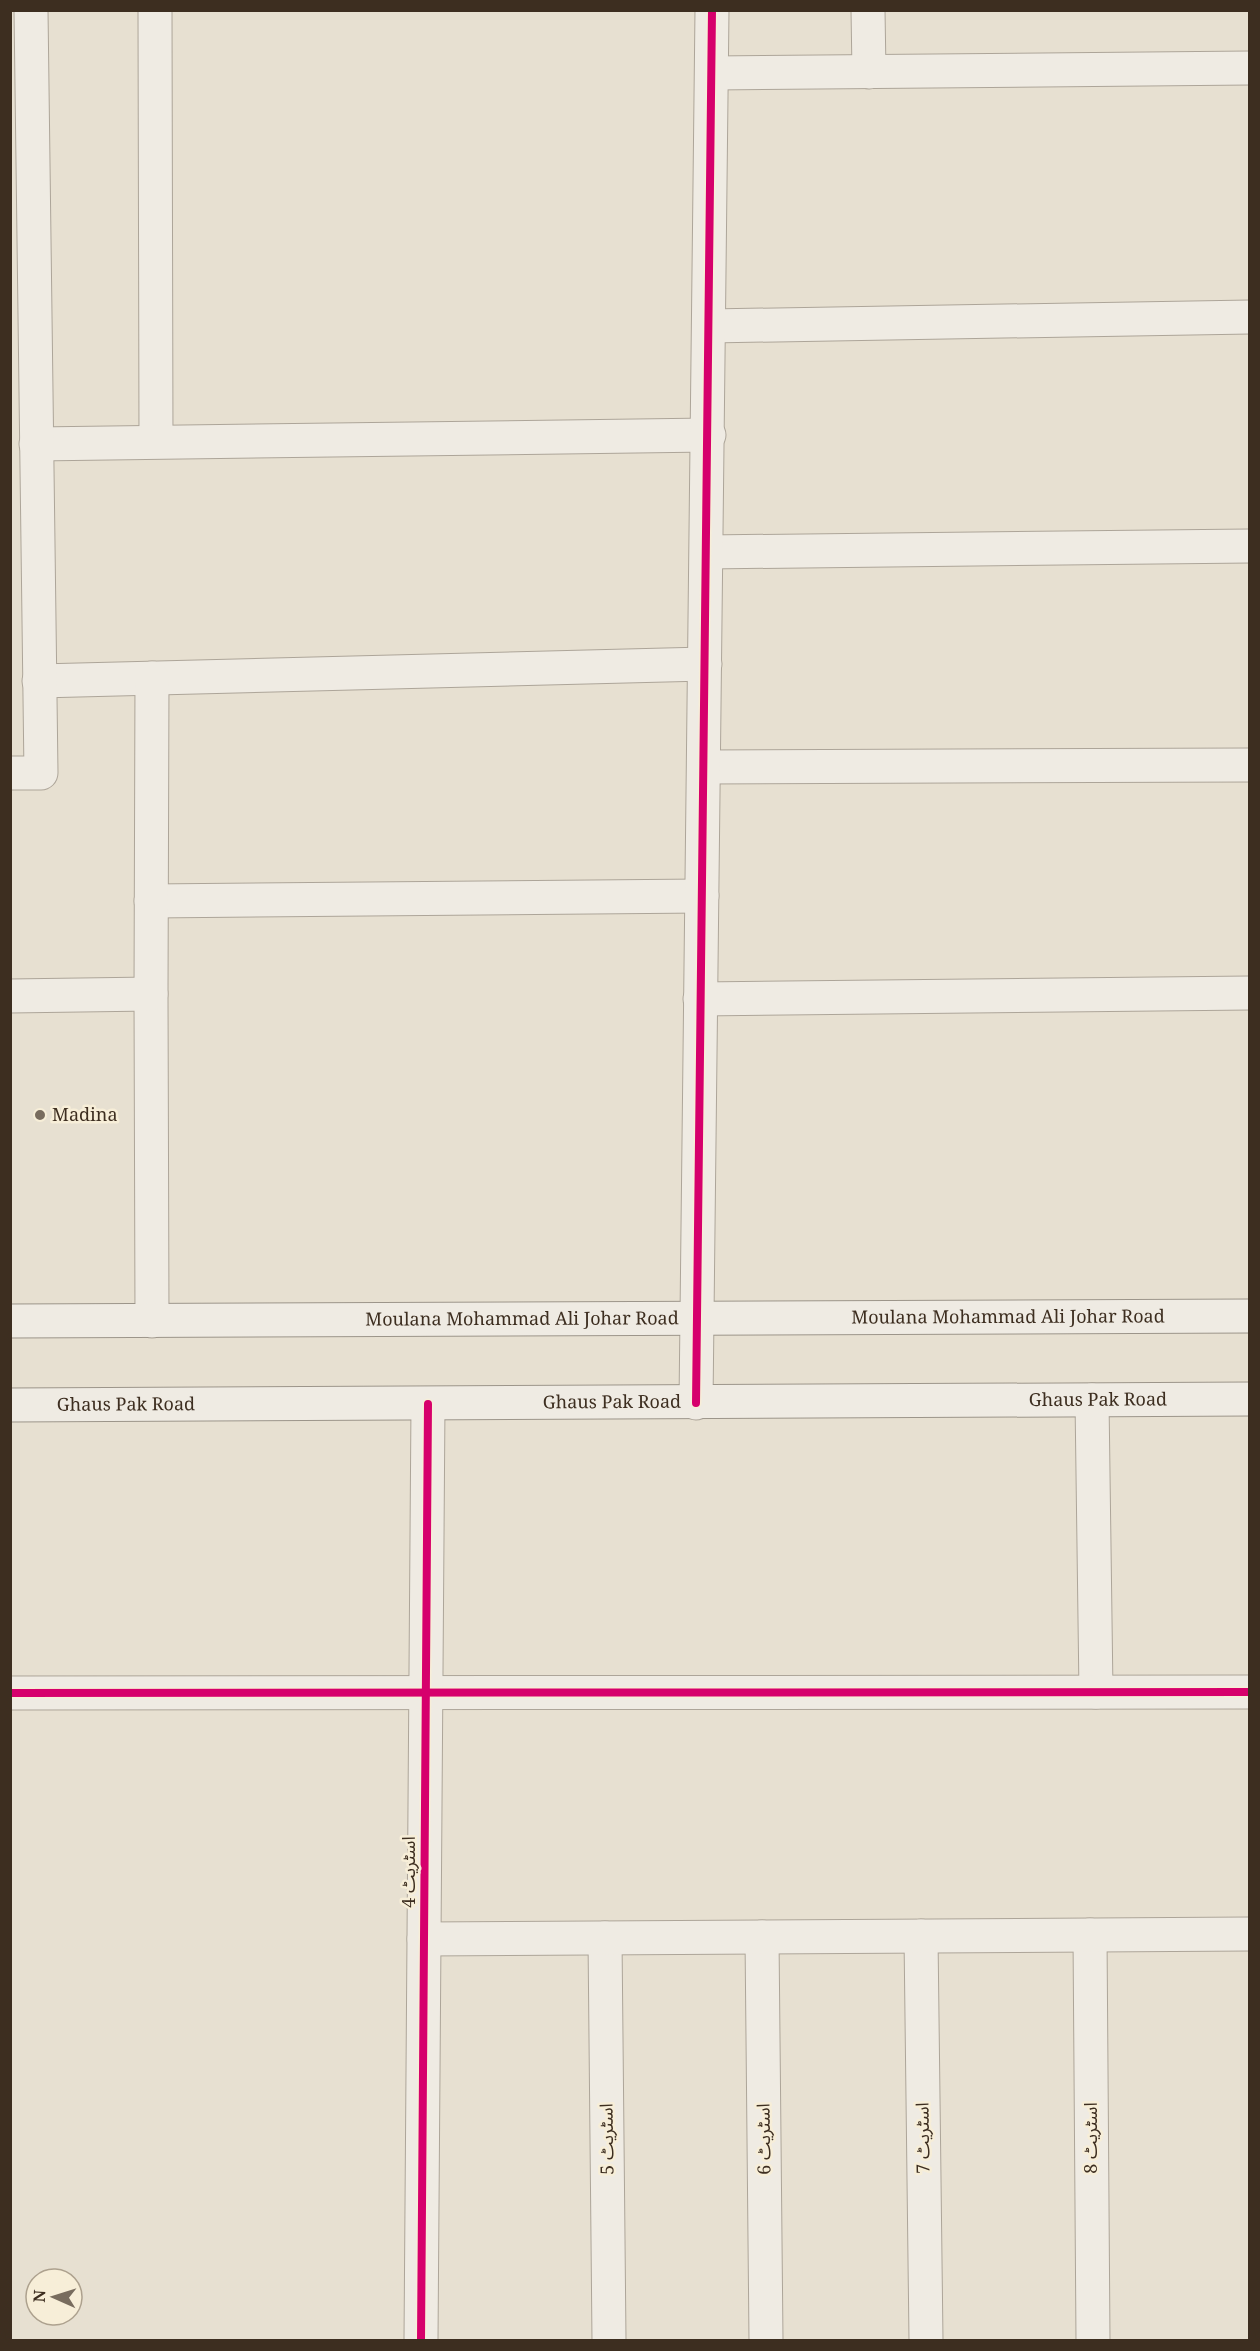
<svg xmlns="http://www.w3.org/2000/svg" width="1260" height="2351" viewBox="0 0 1260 2351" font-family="'Noto Serif','Noto Sans Arabic',serif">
<rect width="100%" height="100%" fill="#e7e0d1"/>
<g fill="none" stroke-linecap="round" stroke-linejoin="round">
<g stroke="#ada599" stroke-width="35">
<g id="street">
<path d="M155,10L156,441"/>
<path d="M868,10L869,72"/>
<path d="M713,73L1250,68"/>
<path d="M710,326L1250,317"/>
<path d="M36,444L709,435"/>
<path d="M707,552L1250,546"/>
<path d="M39,681L705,664"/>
<path d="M704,767L1250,765"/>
<path d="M10,773H41L31,10"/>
<path d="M151,901L702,896"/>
<path d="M151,994L152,1321"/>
<path d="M10,996L151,994L152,678"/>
<path d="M700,999L1250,993"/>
<path d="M1092,1400L1096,1692"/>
<path d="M696,1403L712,10"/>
<path d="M10,1693L1250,1692"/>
<path d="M1090,1935L1093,2340"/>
<path d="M921,1936L926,2340"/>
<path d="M762,1937L766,2340"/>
<path d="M605,1938L609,2340"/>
<path d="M424,1939L1250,1934"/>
<path d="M421,2340L428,1404"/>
</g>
</g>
<g stroke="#9c958a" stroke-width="35">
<g id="secondary">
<path id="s1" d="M10,1321L1250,1316"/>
<path id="s2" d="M10,1405L1250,1399"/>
</g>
</g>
<use href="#street" stroke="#efebe3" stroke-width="33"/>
<use href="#secondary" stroke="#efebe3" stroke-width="33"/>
<g stroke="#f7eed8" stroke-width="11">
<g id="cycleway">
<path d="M696,1403L712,10"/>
<path d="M10,1693L1250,1692"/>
<path d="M421,2340L428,1404"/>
</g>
</g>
<use href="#cycleway" stroke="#d6006c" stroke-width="8"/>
</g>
<circle fill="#786c5e" stroke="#f7eed8" stroke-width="2" cx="40" cy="1115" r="6"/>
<g text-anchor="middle" stroke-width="5" stroke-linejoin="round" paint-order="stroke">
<g font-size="18" fill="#3d2e20" stroke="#f7eed8" text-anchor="start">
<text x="52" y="1121">Madina</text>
</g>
<g font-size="18" fill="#3d2e20" stroke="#f7eed8">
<text dy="6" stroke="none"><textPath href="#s1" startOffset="998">Moulana Mohammad Ali Johar Road</textPath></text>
<text dy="6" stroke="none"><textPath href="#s1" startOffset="512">Moulana Mohammad Ali Johar Road</textPath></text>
<text dy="6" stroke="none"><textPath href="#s2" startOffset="1088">Ghaus Pak Road</textPath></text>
<text dy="6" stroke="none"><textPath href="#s2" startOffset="602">Ghaus Pak Road</textPath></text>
<text dy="6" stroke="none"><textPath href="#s2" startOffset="116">Ghaus Pak Road</textPath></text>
<text transform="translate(409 1872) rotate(-90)" y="6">اسٹریٹ 4</text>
<text transform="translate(923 2138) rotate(-91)" y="6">اسٹریٹ 7</text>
<text transform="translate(1091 2138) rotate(-90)" y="6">اسٹریٹ 8</text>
<text transform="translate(607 2139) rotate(-91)" y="6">اسٹریٹ 5</text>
<text transform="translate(764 2139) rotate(-91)" y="6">اسٹریٹ 6</text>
</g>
</g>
<rect width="1260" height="2351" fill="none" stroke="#3d2e20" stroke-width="24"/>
<g transform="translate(54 2297) rotate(273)"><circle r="28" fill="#f7eed8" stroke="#ada18e" stroke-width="1.5"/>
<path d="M0-4.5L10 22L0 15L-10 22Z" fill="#786c5e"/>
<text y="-9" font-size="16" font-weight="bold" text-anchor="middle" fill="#3d2e20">N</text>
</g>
</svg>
